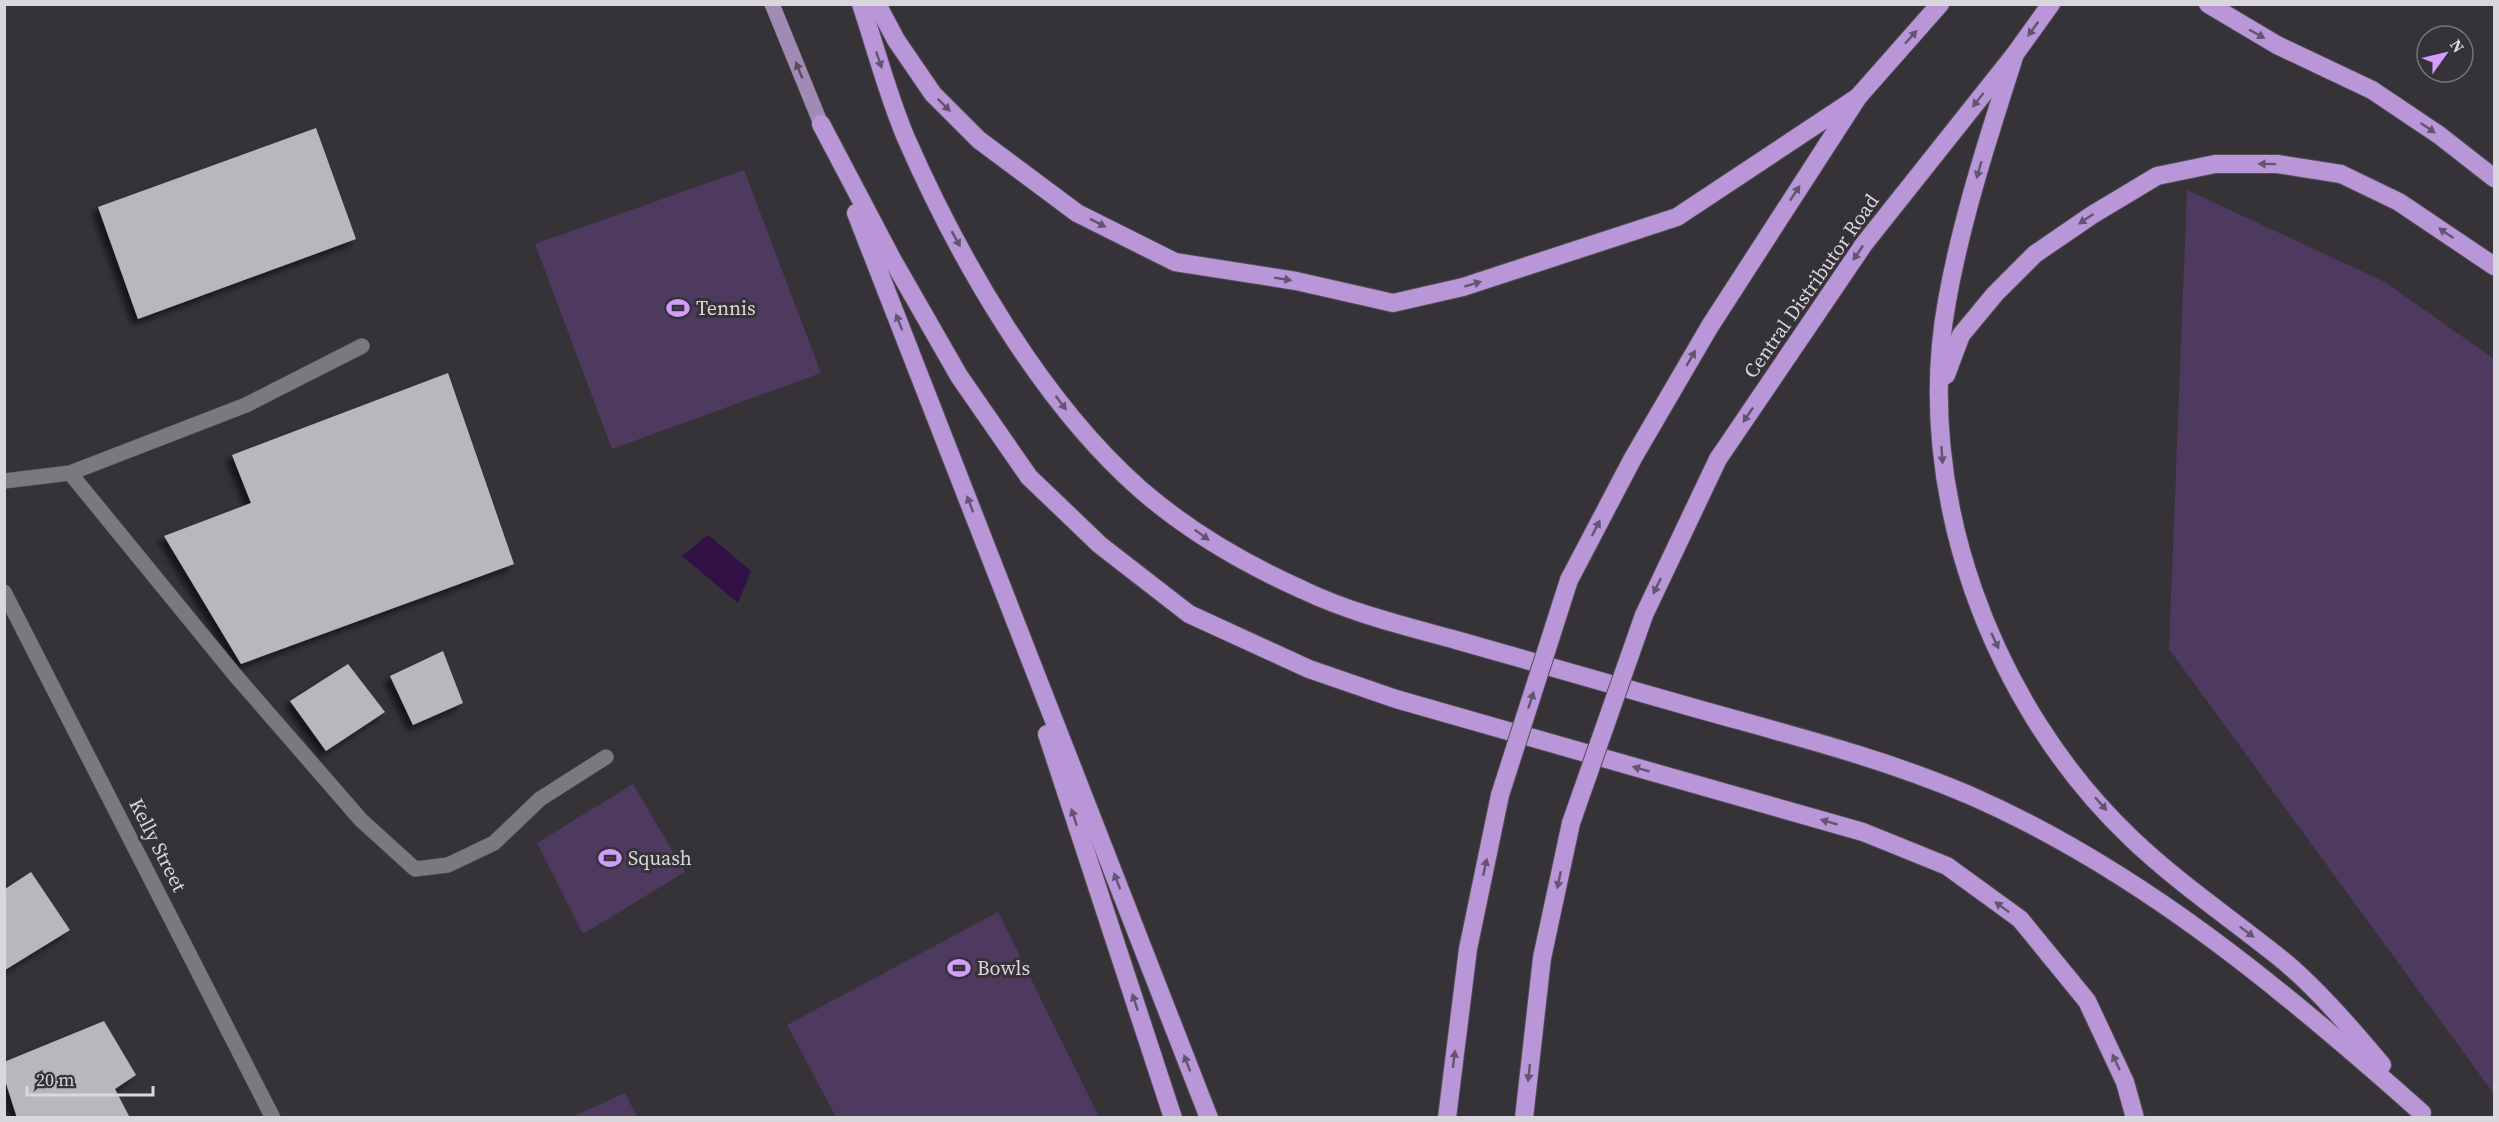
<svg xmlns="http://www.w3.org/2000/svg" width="2499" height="1122" viewBox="0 0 2499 1122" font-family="'Source Serif 4',serif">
<defs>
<filter id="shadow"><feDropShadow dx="-5.5" dy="5.5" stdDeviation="3" flood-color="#0009"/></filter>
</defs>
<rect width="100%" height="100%" fill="#353238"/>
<g fill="#4e3a5f">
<path d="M744,170L821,373L612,449L535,244Z"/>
<path d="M2187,190L2385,282L2494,359V1094L2169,649Z"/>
<path d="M633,784L685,872L583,934L537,843Z"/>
<path d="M998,912L1099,1117H836L787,1025Z"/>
<path d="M625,1093L637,1117H572Z"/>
</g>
<path fill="#311146" d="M708,535L751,571L738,603L682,556Z"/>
<g fill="#bab6be" filter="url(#shadow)">
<path d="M316,128L356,239L138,319L98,207Z"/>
<path d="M448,373L514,564L241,664L164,536L251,503L232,455Z"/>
<path d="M443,651L463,703L413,725L390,676Z"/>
<path d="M348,664L385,712L326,751L290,701Z"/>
<path d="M31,872L70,930L5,970V889Z"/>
<path d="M104,1021L136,1075L115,1089L130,1118H17L4,1077V1062Z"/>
</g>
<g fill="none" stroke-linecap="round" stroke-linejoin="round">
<g stroke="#524f54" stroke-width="16">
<g id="lane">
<path d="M70,473L235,675L361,820L415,869L448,865L494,843L540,799L606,757"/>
<path d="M4,481L70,473L246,405L362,346"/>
</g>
</g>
<g stroke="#524f54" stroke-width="16">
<path id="street" d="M4,592L273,1118"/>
</g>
<g stroke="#524f54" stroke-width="16">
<path id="primary" d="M772,4L821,124"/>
</g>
<g stroke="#524f54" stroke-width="20">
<g id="highway">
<path d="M861,4C876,49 888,96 906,138C959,259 1041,402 1140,489C1188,531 1245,564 1303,590C1351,613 1405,626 1456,640C1528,660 1599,681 1670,701C1770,730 1873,754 1969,795C2139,869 2285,991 2422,1113"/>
<path d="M877,4L896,40L933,94L979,140L1077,213L1175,262L1296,281L1393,303L1463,287L1677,217L1858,97"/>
<path d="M2208,4L2277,45L2372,90L2439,135L2494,178"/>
<path d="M2015,54C1989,135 1962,217 1947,301C1912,491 1992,706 2131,838C2177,882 2230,918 2280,958C2315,986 2353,1030 2382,1065"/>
<path d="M821,124L892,259L959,376L1029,477L1100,545L1189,614L1309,669L1396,699L1863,832L1947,866L2020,919L2087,1001L2125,1082L2135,1118"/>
<path d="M856,213L1209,1118"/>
<path d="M1946,375L1961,335L1995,294L2035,254L2092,215L2157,176L2215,164H2277L2341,174L2399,202L2494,266"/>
<path d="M1569,580L1633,458L1710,326L1858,97L1940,4"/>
<path d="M1644,615L1718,459L1864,244L2015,54L2051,4"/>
<path d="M1047,734L1173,1118"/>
<path d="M1447,1118L1468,949L1500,795"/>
<path d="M1524,1118L1542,958L1571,823"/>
</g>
</g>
<use href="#lane" stroke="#7c787f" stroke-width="15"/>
<use href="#street" stroke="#7c787f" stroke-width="15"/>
<use href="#primary" stroke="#a18ab4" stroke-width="15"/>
<use href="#highway" stroke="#b996d7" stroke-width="18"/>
<g stroke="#524f54" stroke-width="20" stroke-linecap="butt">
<g id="highway-bridge">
<path d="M1500,795L1569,580"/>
<path d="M1571,823L1644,615"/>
</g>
</g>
<use href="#highway-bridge" stroke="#b996d7" stroke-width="18"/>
</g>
<defs><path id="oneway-solid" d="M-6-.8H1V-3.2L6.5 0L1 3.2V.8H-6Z" transform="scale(1.5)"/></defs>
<g fill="#635570">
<use href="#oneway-solid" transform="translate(2033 29) rotate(126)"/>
<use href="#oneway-solid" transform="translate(2257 34) rotate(29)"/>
<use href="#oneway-solid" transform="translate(1911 37) rotate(-48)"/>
<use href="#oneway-solid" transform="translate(879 60) rotate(71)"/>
<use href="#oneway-solid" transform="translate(1978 100) rotate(128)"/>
<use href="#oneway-solid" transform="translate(944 105) rotate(45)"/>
<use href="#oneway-solid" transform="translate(2428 128) rotate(34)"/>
<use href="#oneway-solid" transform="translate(2267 164) rotate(-179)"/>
<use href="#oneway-solid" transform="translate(1979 170) rotate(106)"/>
<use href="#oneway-solid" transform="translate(1795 193) rotate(-57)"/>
<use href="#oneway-solid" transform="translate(2086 219) rotate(146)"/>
<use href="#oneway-solid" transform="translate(1098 223) rotate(27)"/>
<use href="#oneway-solid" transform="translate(2446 233) rotate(-146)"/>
<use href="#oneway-solid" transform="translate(956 239) rotate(61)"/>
<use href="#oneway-solid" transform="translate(1858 253) rotate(124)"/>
<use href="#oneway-solid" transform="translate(1283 279) rotate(9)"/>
<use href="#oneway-solid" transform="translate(1473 284) rotate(-17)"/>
<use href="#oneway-solid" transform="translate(899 322) rotate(-111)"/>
<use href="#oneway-solid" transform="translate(1691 358) rotate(-60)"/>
<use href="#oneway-solid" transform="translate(1061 403) rotate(53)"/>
<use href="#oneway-solid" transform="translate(1748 415) rotate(124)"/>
<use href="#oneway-solid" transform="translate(1942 455) rotate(86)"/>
<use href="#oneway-solid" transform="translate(970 504) rotate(-111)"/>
<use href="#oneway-solid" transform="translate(1596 528) rotate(-63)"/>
<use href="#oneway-solid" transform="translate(1202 535) rotate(36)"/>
<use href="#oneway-solid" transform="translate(1657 586) rotate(116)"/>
<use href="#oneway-solid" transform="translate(1995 641) rotate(65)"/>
<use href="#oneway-solid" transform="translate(1531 700) rotate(-72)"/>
<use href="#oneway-solid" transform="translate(1641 769) rotate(-164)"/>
<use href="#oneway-solid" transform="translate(2101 804) rotate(48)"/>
<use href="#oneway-solid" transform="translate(1074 817) rotate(-108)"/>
<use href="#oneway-solid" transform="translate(1829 822) rotate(-164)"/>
<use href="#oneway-solid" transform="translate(1485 867) rotate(-78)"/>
<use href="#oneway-solid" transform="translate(1559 880) rotate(102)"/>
<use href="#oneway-solid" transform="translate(1117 881) rotate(-111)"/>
<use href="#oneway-solid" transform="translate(2002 907) rotate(-144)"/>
<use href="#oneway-solid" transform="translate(2247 932) rotate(37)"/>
<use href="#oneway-solid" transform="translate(1135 1002) rotate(-108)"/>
<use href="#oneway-solid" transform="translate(1454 1059) rotate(-83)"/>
<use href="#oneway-solid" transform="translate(2116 1062) rotate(-115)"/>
<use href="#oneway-solid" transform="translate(1187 1063) rotate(-111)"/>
<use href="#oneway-solid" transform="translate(1529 1073) rotate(96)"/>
</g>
<use fill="#554c5d" href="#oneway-solid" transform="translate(799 70) rotate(-112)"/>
<defs>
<g id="stadium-bare" transform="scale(1.8)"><path d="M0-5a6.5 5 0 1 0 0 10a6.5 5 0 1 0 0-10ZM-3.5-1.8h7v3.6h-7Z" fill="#d29dfd" stroke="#353238" stroke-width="2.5" paint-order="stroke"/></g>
</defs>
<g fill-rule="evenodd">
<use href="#stadium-bare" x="678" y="308"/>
<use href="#stadium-bare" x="610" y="858"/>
<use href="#stadium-bare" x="959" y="968"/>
</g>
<g text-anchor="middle" stroke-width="6" stroke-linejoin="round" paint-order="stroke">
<g font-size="20" fill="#d9d7db" stroke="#353238">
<text transform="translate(1811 286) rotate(-55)" y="7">Central Distributor Road</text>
<text transform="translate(158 845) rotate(63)" y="7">Kelly Street</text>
</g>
<g font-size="20" fill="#d9d7db" stroke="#353238" text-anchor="start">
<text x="696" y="315">Tennis</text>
<text x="628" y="865">Squash</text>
<text x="977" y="975">Bowls</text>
</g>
</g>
<rect width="2499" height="1122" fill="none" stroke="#d9d7db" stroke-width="12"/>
<g transform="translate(2445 54) rotate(56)"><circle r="28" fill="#353238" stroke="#777479" stroke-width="1.5"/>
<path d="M0-4.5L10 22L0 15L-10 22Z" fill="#d29dfd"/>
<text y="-9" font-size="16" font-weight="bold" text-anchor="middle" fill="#d9d7db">N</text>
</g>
<path d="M27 1086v9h126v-9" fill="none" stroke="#d9d7db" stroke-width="3"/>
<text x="36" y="1086" font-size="18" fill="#d9d7db" stroke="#353238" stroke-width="4.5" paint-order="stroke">20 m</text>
</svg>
